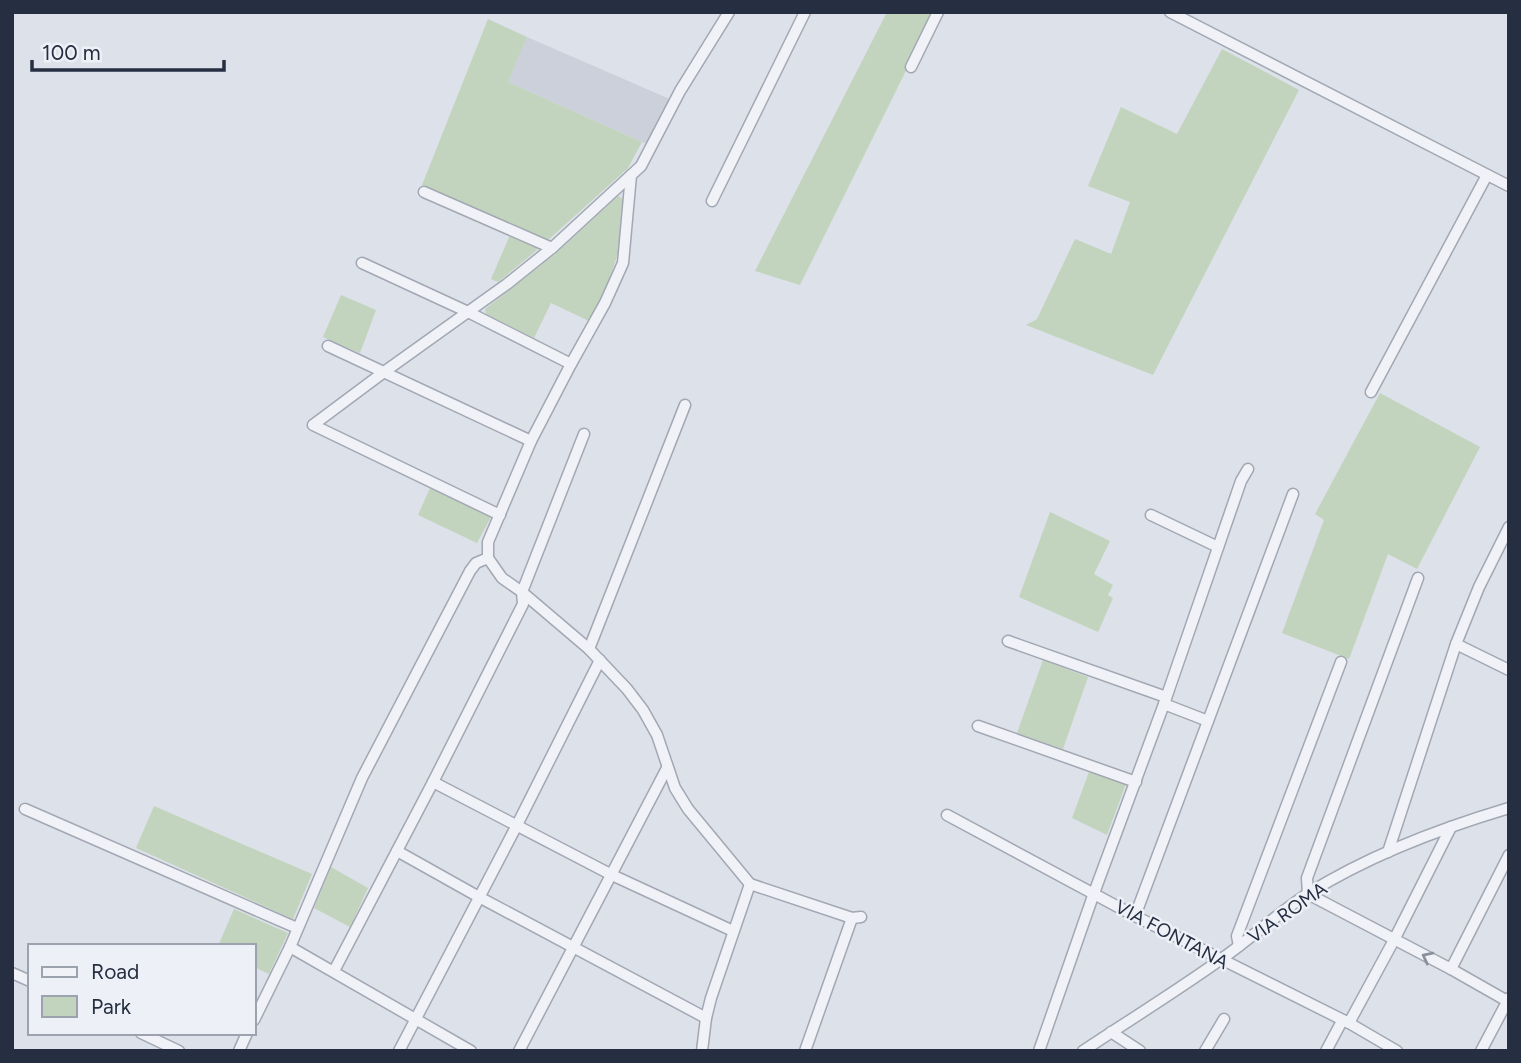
<svg xmlns="http://www.w3.org/2000/svg" width="1521" height="1063" viewBox="0 0 1521 1063" font-family="Figtree,sans-serif">
<rect width="100%" height="100%" fill="#dde1e9"/>
<path fill="#cbd0db" d="M527,37L672,100L649,145L508,82Z"/>
<g fill="#c2d4bd">
<path d="M887,12H935L800,285L755,271Z"/>
<path d="M488,19L527,37L508,82L642,142L628,168L548,240L422,185Z"/>
<path d="M1222,49L1299,90L1153,375L1026,325L1037,319L1075,239L1111,254L1130,202L1088,186L1121,107L1177,134Z"/>
<path d="M618,196L623,199L618,253L609,281L589,321L551,303L534,338L486,314L485,309L554,255Z"/>
<path d="M510,235L537,247V250L498,282L491,279Z"/>
<path d="M341,295L376,310L360,353L323,337Z"/>
<path d="M1380,393L1480,447L1417,569L1388,554L1349,659L1282,633L1324,520L1315,514Z"/>
<path d="M430,488L491,517L477,543L418,515Z"/>
<path d="M1050,512L1110,541L1094,574L1113,585L1108,595L1113,598L1098,632L1019,597Z"/>
<path d="M1043,660L1088,677L1063,749L1017,733Z"/>
<path d="M1089,772L1126,784L1107,835L1072,818Z"/>
<path d="M154,806L312,874L293,919L136,848Z"/>
<path d="M331,867L368,888L350,927L314,908Z"/>
<path d="M234,909L288,933L269,974L254,967V946H218Z"/>
</g>
<g fill="none" stroke-linecap="round" stroke-linejoin="round">
<g stroke="#a2a8b3" stroke-width="13">
<g id="minor">
<path d="M1170,12L1509,186"/>
<path d="M911,67L938,12"/>
<path d="M631,175L623,263L605,303L571,364L531,441L488,542V558L502,578L522,592L589,649L627,689L643,710L657,735L675,788L688,809L750,884L852,918L861,917"/>
<path d="M424,192L552,248"/>
<path d="M712,201L805,12"/>
<path d="M362,263L468,312L571,364"/>
<path d="M328,346L531,441"/>
<path d="M1371,392L1487,175"/>
<path d="M500,515L313,425L384,372L507,284L552,248L641,166L680,91L729,12"/>
<path d="M1151,515L1218,547"/>
<path d="M1418,578L1307,878L1308,894L1451,969L1509,1002"/>
<path d="M1008,641L1166,697"/>
<path d="M1456,644L1509,670"/>
<path d="M589,649L685,405"/>
<path d="M1164,704L1208,721"/>
<path d="M978,726L1136,782"/>
<path d="M433,782L612,875L733,931"/>
<path d="M25,809L297,928"/>
<path d="M947,815L1135,916L1349,1023L1397,1051"/>
<path d="M397,851L479,897L706,1018"/>
<path d="M1388,852L1456,644L1479,587L1509,527"/>
<path d="M1135,916L1293,494"/>
<path d="M1239,946L1237,936L1341,662"/>
<path d="M290,947L471,1051"/>
<path d="M1451,969L1509,855"/>
<path d="M334,971L433,782L523,604L522,592L584,434"/>
<path d="M12,973L30,981"/>
<path d="M254,1020L290,947L362,778L470,571L476,563L488,558"/>
<path d="M1349,1023L1394,940L1451,827"/>
<path d="M1111,1032L1140,1051"/>
<path d="M141,1033L179,1051"/>
<path d="M239,1051L247,1033"/>
<path d="M399,1051L517,825L600,660"/>
<path d="M519,1051L667,768"/>
<path d="M702,1051L706,1018L711,998L750,884"/>
<path d="M805,1051L852,918"/>
<path d="M1039,1051L1094,893L1164,704L1241,481L1248,469"/>
<path d="M1083,1051C1128,1021 1175,992 1220,960C1250,939 1278,913 1309,893C1368,856 1442,828 1509,808"/>
<path d="M1205,1051L1224,1019"/>
<path d="M1326,1051L1342,1021"/>
<path d="M1481,1051L1509,998"/>
</g>
</g>
<use href="#minor" stroke="#f0f2f7" stroke-width="10"/>
</g>
<defs><path id="oneway-chevron" d="M-2-3.5L2.5 0L-2 3.5" fill="none" stroke-width="1.6" stroke-linecap="round" stroke-linejoin="round" transform="scale(1.75)"/></defs>
<use stroke="#8a909c" href="#oneway-chevron" transform="translate(1427 957) rotate(-153)"/>
<g text-anchor="middle" stroke-width="5" stroke-linejoin="round" paint-order="stroke">
<g font-size="19" fill="#252f41" stroke="#edf0f6">
<text transform="translate(1287 912) rotate(-35)" y="7">VIA ROMA</text>
<text transform="translate(1172 934) rotate(28)" y="7">VIA FONTANA</text>
</g>
</g>
<rect width="1521" height="1063" fill="none" stroke="#252f41" stroke-width="28"/>
<rect x="28" y="944" width="228" height="91" fill="#edf0f6" stroke="#9da3ae" stroke-width="2"/>
<rect x="42" y="967" width="35" height="10" fill="#f0f2f7" stroke="#9da3ae" stroke-width="2"/>
<text x="91" y="979" font-size="21" fill="#252f41">Road</text>
<rect x="42" y="996" width="35" height="21" fill="#c2d4bd" stroke="#9da3ae" stroke-width="2"/>
<text x="91" y="1014" font-size="21" fill="#252f41">Park</text>
<path d="M32 60v10h192v-10" fill="none" stroke="#252f41" stroke-width="3.5"/>
<text x="42" y="60" font-size="21" fill="#252f41" stroke="#edf0f6" stroke-width="5" paint-order="stroke">100 m</text>
</svg>
